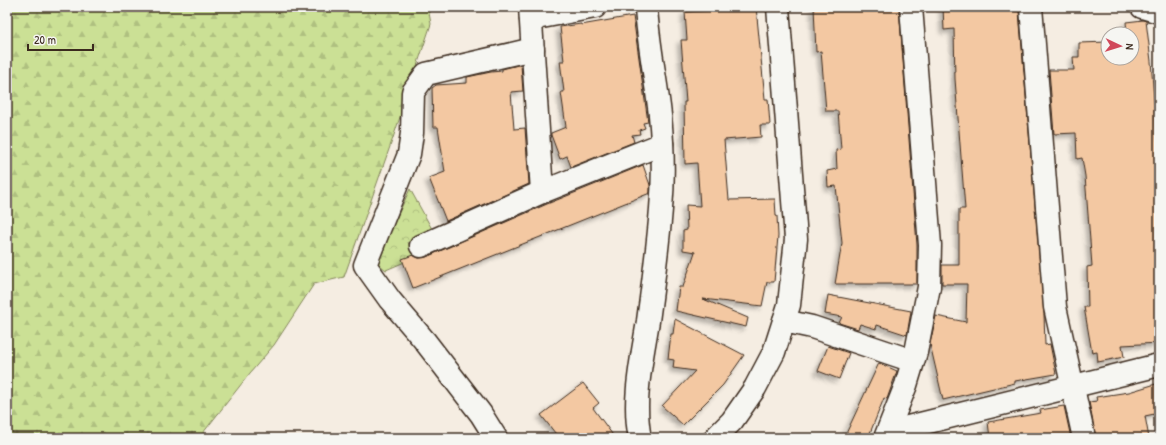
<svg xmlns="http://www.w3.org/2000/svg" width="1166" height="445" viewBox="0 0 1166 445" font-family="'Patrick Hand',sans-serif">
<defs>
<pattern id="forest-firs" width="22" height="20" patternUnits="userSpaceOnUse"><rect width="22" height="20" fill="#cbe095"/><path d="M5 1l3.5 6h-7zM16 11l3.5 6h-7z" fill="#afc080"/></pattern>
<pattern id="park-crowns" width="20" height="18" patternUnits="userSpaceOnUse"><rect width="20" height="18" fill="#cbe095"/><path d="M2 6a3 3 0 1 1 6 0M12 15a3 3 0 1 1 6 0" fill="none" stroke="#afc080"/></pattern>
<filter id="shadow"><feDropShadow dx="-3.5" dy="3.5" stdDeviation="2" flood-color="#0004"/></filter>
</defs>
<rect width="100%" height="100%" fill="#f5ede2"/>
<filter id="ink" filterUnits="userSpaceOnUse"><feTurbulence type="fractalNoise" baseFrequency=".025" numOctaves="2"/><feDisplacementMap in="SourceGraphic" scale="8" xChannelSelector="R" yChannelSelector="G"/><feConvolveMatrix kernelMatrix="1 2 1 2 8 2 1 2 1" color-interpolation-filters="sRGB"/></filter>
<g filter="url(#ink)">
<path fill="url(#forest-firs)" stroke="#83855a" d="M7,7H428L431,24L393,138L344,277L314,284L274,345L250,373L199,438H7Z"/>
<path fill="url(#park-crowns)" stroke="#83855a" d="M410,189L432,229L408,242L414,258L386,270L376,262Z"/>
<g fill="#f3c8a2" stroke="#3b2a1e" filter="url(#shadow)">
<path d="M731,7H756L765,99H768L770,125H760L761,137L724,140L729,200L775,199L776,216H777L778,236L774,282H767L762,306L703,299L748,318L746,327L676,311L679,287H683L695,252L683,250V231L687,230L686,205L700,206L697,163L685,164L684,102H686L681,40H687L685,12L731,9Z"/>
<path d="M814,7H899L917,245V284H835L842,243L836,186L828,187L827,171L837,169L836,150L841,149L838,111H826L821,51L816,52Z"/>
<path d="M943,7H1014L1015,11H1019L1044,314L1045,345L1050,344L1056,374L1015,381V383L943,400L930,344L936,316L966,322L967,284H942V265H959V209H965L955,79L954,29L944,30Z"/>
<path d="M633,16L648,122L643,123L645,128L639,130L640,134L632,135L634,142L571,167L567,156L560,159L551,135V133L566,127L561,92H564L560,61H564L560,27L581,24V25Z"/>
<path d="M1143,20L1146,21L1151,61L1159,161V343L1122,345L1124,357L1098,362L1097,352L1092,353L1084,307H1088L1087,267L1092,266L1085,176L1082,158L1077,159L1076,133L1054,134L1049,70H1074L1073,57H1079V43L1108,42V58H1132V34H1127L1126,22Z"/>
<path d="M518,65H521L523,91L511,92L514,129L525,128L529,184L446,221L429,178L445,172L438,127H433L432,88L436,85L467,83V77L491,72L502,71V69Z"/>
<path d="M643,165L650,185V193L413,288L402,259L413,255L419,258L426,257L547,204Z"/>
<path d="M828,295L911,311L907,335L877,325L876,329L860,324L858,329L839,323L842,317L825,314Z"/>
<path d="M675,319L744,355L723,385L683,425L662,406L695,371L673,368L674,360L668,359L671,334H673Z"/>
<path d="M828,346L849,353L839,379L818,371Z"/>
<path d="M879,363L897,371L887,399L884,398L868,438H844Z"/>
<path d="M583,383L599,403L593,408L615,438H559L541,415Z"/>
<path d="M1159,383V413L1145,416L1149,438H1096L1089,402L1097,401L1096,397L1129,392Z"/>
<path d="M1064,406L1071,438H990L988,422L1041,413L1040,410Z"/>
</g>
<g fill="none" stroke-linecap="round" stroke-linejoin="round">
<g stroke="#3b2a1e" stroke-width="25">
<g id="street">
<path d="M530,7L542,192"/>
<path d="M1031,7L1055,307L1084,438"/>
<path d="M531,19L595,7"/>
<path d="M421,246L542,192L662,144"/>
<path d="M784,321L812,327L913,361"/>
<path d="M888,432L1159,365"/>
<path d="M496,438L481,414L424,340L390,300L365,265L409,154L412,133L413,92L426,74L533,49"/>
<path d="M640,438C632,400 642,359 648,321C653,284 658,246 661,209C664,178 663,146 660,115C656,79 648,43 646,7"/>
<path d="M885,438L906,385L916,352L929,287L930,245L911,7"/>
</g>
</g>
<g stroke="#3b2a1e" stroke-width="25">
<g id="secondary">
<path d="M1142,7L1159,12"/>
<path d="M715,438L732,421L755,388L774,352L789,305L796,239L778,7"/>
</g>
</g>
<use href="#street" stroke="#f6f6f2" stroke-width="22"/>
<use href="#secondary" stroke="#f6f6f2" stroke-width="22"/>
</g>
</g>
<rect width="1166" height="445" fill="none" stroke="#f6f6f2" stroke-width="24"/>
<rect x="12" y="12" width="1142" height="421" fill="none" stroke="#3b2a1e" stroke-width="1.5" filter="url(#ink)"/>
<g transform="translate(1120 46) rotate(94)"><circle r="19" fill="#f6f6f2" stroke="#aba49d"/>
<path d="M0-3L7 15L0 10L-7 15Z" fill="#d1495b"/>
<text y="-6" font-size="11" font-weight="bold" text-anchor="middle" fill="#3b2a1e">N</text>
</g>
<path d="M28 44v6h65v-6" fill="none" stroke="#3b2a1e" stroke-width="2"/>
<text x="34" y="44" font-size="12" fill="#3b2a1e" stroke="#f6f6f2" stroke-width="3" paint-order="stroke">20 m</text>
</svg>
